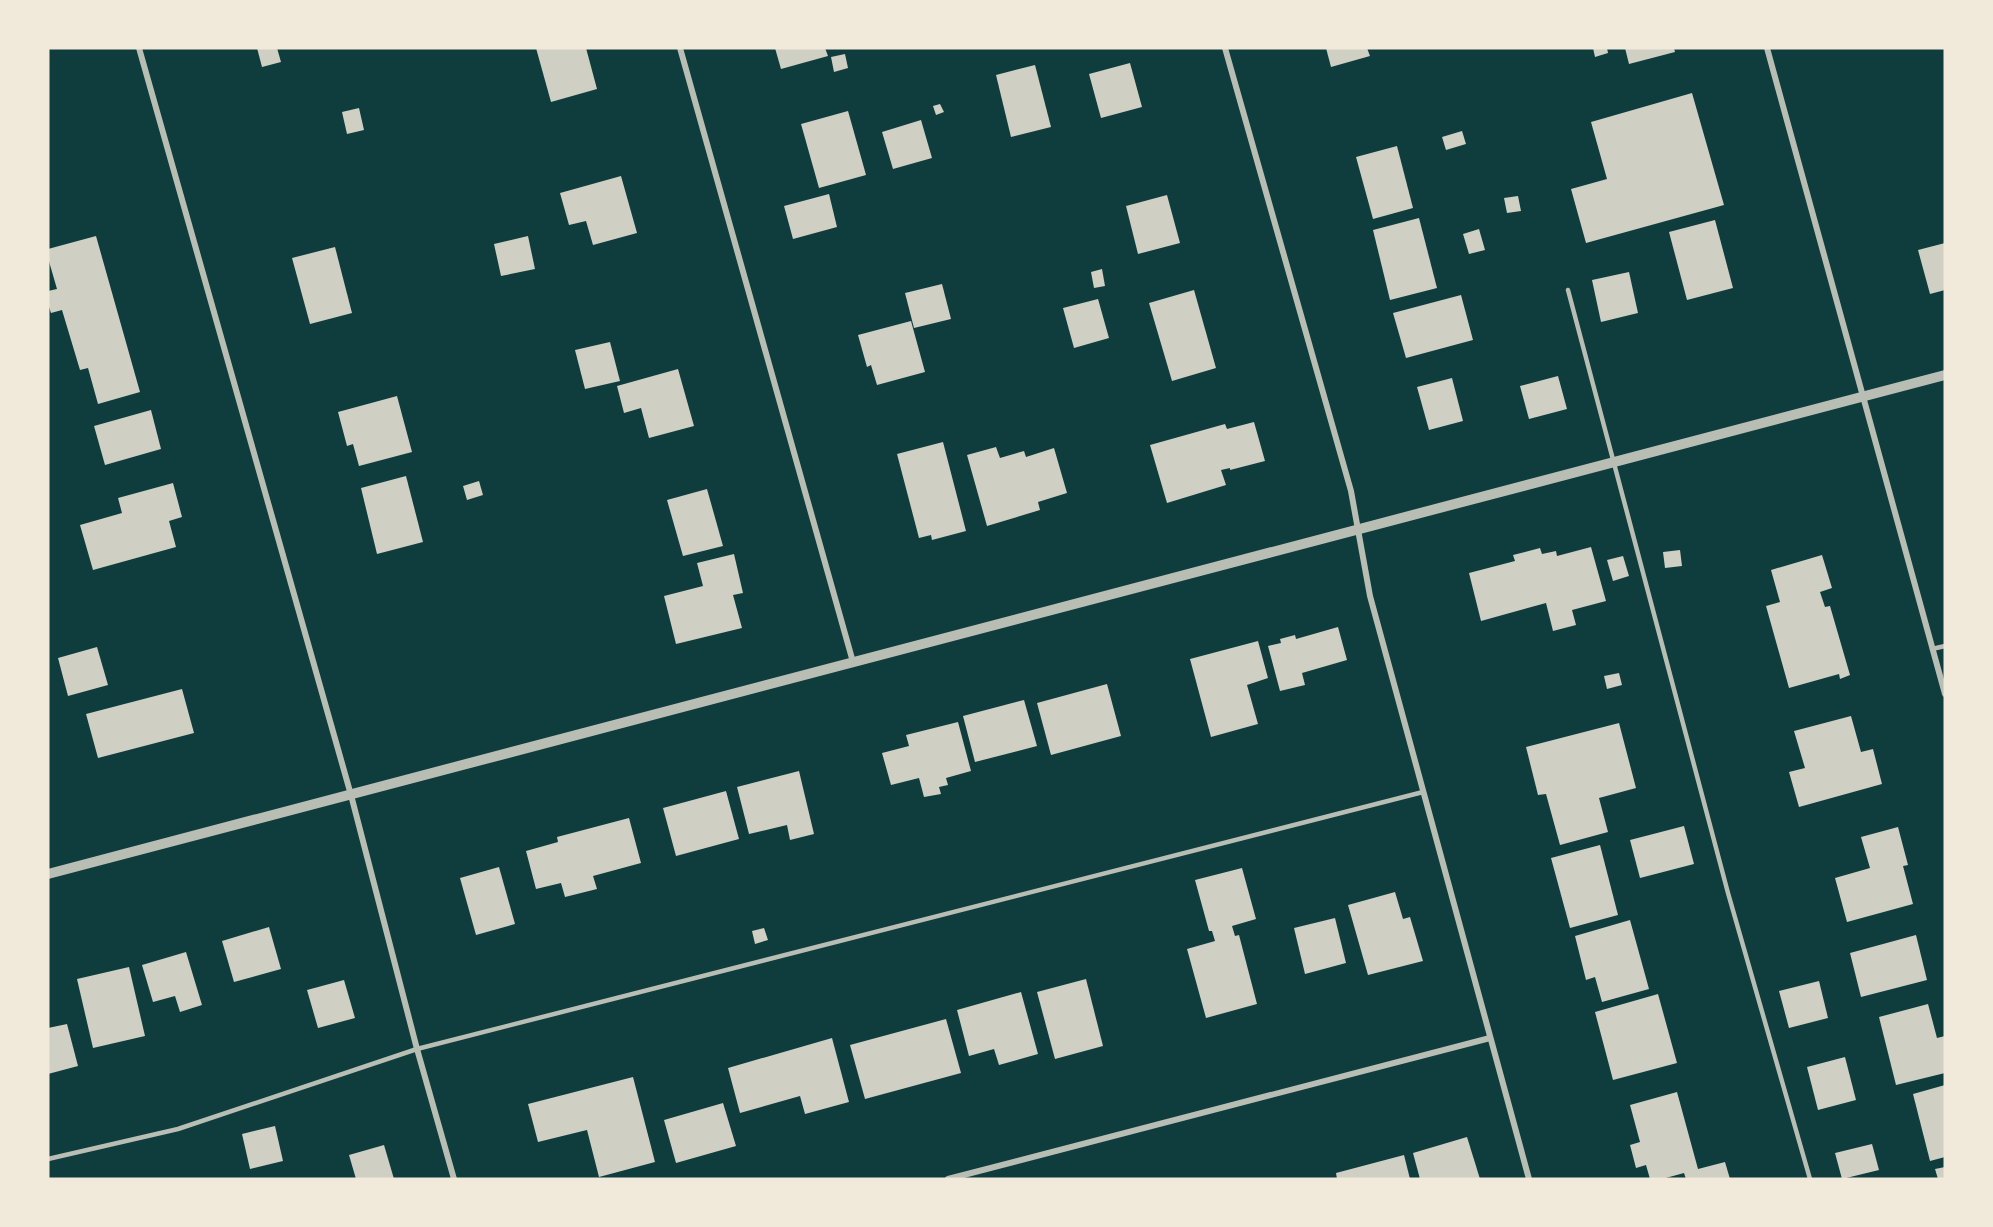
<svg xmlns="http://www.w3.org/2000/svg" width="1993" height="1227" viewBox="0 0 1993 1227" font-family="'Fira Sans',sans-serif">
<rect width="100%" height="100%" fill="#0f3d3e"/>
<g fill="#cfcfc3">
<path d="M257,48H277L281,62L262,67Z"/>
<path d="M536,48H586L597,89L551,102Z"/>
<path d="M775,48H825L828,56L781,69Z"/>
<path d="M1326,48H1367L1370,56L1331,67Z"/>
<path d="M1593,48H1607L1608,53L1595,57Z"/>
<path d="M1625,48H1674L1675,52L1629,64Z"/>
<path d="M845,54L848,68L834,72L831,57Z"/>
<path d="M1130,63L1142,107L1101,118L1089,74Z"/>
<path d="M1035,65L1051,127L1011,137L996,75Z"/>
<path d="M1692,93L1724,205L1586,243L1571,189L1607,179L1591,122Z"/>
<path d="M940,104L944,112L936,115L933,106Z"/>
<path d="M359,108L364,130L347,134L342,112Z"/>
<path d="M848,111L866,175L819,188L801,124Z"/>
<path d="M921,120L932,158L893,169L882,132Z"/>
<path d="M1462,131L1466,144L1446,150L1442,137Z"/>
<path d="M1397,146L1413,208L1373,219L1356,157Z"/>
<path d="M621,176L637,233L593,245L586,221L569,225L560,193Z"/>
<path d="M829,194L837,227L793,239L784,206Z"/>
<path d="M1167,195L1180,243L1138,254L1126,206Z"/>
<path d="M1518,196L1521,211L1507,213L1504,198Z"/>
<path d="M1419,218L1437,288L1390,300L1373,230Z"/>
<path d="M1715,220L1733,288L1687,300L1669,232Z"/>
<path d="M1479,229L1485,250L1469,254L1463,234Z"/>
<path d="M96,236L140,392L98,404L88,368L80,370L62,310L51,313L48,304V291L57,289L48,258V249Z"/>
<path d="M528,236L535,269L501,276L494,244Z"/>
<path d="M1945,243V290L1930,294L1918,250Z"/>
<path d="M335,247L352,313L310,324L292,258Z"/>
<path d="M1102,269L1105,286L1094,288L1091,272Z"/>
<path d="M1629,272L1638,313L1601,322L1592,280Z"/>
<path d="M942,284L951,319L914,328L905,293Z"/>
<path d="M1194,290L1216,368L1172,381L1149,303Z"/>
<path d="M1461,295L1473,340L1406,358L1393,313Z"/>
<path d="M1098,299L1109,338L1074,348L1063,308Z"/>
<path d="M911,321L925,372L877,385L871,365L867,367L858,335Z"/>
<path d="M610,342L620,381L585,389L575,350Z"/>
<path d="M678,369L694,426L649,438L641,408L624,413L617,386Z"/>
<path d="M1558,376L1567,409L1529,419L1520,386Z"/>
<path d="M1452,378L1463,421L1429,430L1417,387Z"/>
<path d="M397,396L412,452L359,466L353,444L347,446L338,412Z"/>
<path d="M151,410L161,449L105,465L94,426Z"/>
<path d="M1254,422L1265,461L1230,470V468L1221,470L1226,485L1167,503L1150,445L1225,424L1227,429Z"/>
<path d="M943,442L966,531L932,540L931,535L919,538L897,454Z"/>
<path d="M996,447L1000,458L1024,451L1026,457L1054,448L1067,493L1038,502L1040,510L987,526L967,455Z"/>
<path d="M406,476L423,542L377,554L361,488Z"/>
<path d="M479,481L483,495L467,500L463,486Z"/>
<path d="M173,483L182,517L169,521L176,547L93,570L80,525L122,513L118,498Z"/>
<path d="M707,489L723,546L683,556L667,500Z"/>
<path d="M1591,547L1606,601L1572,610L1576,625L1553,631L1546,603L1481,621L1469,573L1515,561L1513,555L1540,548L1542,554L1556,551L1557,556Z"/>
<path d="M1680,550L1682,566L1665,568L1663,552Z"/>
<path d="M734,554L743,593L733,595L742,628L676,644L664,596L703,586L697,563Z"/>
<path d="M1822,555L1832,588L1820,592L1825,607L1830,606L1850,675L1840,679L1839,674L1789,688L1766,606L1780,602L1771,570Z"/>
<path d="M1623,556L1629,576L1613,581L1607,560Z"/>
<path d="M1338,627L1347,660L1302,673L1305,685L1280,691L1268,646L1281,643L1280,639L1295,635L1296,639Z"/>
<path d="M1258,641L1268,678L1247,685L1258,724L1211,737L1190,659Z"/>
<path d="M97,647L108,685L68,696L58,658Z"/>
<path d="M1619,673L1622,685L1607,689L1604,676Z"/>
<path d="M1107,684L1121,736L1051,755L1037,703Z"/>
<path d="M182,689L194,733L98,758L86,714Z"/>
<path d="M1024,700L1037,746L975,762L963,716Z"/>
<path d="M1851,716L1861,752L1873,749L1882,784L1799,807L1789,772L1805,768L1794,731Z"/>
<path d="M958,722L971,771L946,778L948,785L939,787L941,794L924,797L919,778L891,785L882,753L909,746L906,735Z"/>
<path d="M1619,723L1636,788L1599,798L1608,832L1560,845L1546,794L1538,795L1526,747Z"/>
<path d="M799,771L814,834L790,840L787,825L749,834L737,787Z"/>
<path d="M726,791L739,839L676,856L663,808Z"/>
<path d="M629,818L641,863L593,876L597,889L565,897L561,883L536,889L526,851L558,842L557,837Z"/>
<path d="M1684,826L1694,864L1640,878L1630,840Z"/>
<path d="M1898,827L1908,865L1903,866L1913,904L1847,922L1835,878L1870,868L1861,837Z"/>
<path d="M1600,845L1618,915L1570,928L1551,858Z"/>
<path d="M499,867L515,924L476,935L460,878Z"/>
<path d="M1242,868L1256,919L1232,926L1235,936L1239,935L1257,1004L1206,1018L1187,949L1215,941L1212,931H1209L1195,880Z"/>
<path d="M1395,892L1403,919L1410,917L1423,961L1368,975L1348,905Z"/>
<path d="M1335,918L1346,963L1305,974L1294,928Z"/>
<path d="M1630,920L1649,989L1602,1002L1595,977L1586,980L1575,936Z"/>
<path d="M269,927L281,969L234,982L222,941Z"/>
<path d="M764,928L768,940L755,944L752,931Z"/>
<path d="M1916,935L1927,980L1861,997L1850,953Z"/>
<path d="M186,952L202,1005L180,1012L175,996L153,1002L142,965Z"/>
<path d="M129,967L145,1036L93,1048L77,979Z"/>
<path d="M1086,979L1103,1046L1055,1059L1037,992Z"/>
<path d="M344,980L355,1018L318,1028L307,990Z"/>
<path d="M1819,981L1828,1018L1789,1028L1779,991Z"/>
<path d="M1021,992L1038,1054L999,1065L994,1049L969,1056L957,1010Z"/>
<path d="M1658,994L1677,1063L1613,1080L1595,1012Z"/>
<path d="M1928,1004L1937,1038L1945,1036V1073L1896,1085L1879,1017Z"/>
<path d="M946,1019L961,1073L865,1099L850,1045Z"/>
<path d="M67,1024L78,1066L48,1074V1028Z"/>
<path d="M832,1038L849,1102L805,1114L800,1096L740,1113L728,1068Z"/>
<path d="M1845,1057L1856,1100L1818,1110L1807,1067Z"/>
<path d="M633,1077L655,1162L599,1177L587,1130L538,1142L528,1104Z"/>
<path d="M1945,1085V1157L1930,1161L1913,1094Z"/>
<path d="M1677,1092L1698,1169L1725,1162L1730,1179H1686L1684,1173L1662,1179H1650L1646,1165L1636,1168L1630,1145L1640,1142L1630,1105Z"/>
<path d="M723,1103L736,1146L676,1163L664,1120Z"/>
<path d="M275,1126L283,1161L250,1169L242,1134Z"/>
<path d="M1467,1137L1480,1179H1420L1413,1153Z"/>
<path d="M1872,1144L1879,1170L1842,1179L1835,1153Z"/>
<path d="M384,1145L394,1179H356L349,1155Z"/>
<path d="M1404,1155L1410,1179H1337L1336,1173Z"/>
<path d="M1945,1167V1179H1938L1935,1169Z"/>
</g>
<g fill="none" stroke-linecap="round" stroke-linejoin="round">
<g stroke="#b8beb3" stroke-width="4.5">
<path d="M1568,290L1728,893L1810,1179"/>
<path d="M1932,649L1945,646"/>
<path d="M48,1159L178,1129L417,1049L1423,792"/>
</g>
<g stroke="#b8beb3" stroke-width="6">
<path d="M139,48L351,795L417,1049L454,1179"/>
<path d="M680,48L853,662"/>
<path d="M1225,48L1351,491L1370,596L1529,1179"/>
<path d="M1767,48L1945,694"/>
<path d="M948,1179L1490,1038"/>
</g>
<path stroke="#b8beb3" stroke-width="10" d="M48,874L1945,375"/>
</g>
<rect width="1993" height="1227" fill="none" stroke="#f1e9da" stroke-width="99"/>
</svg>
